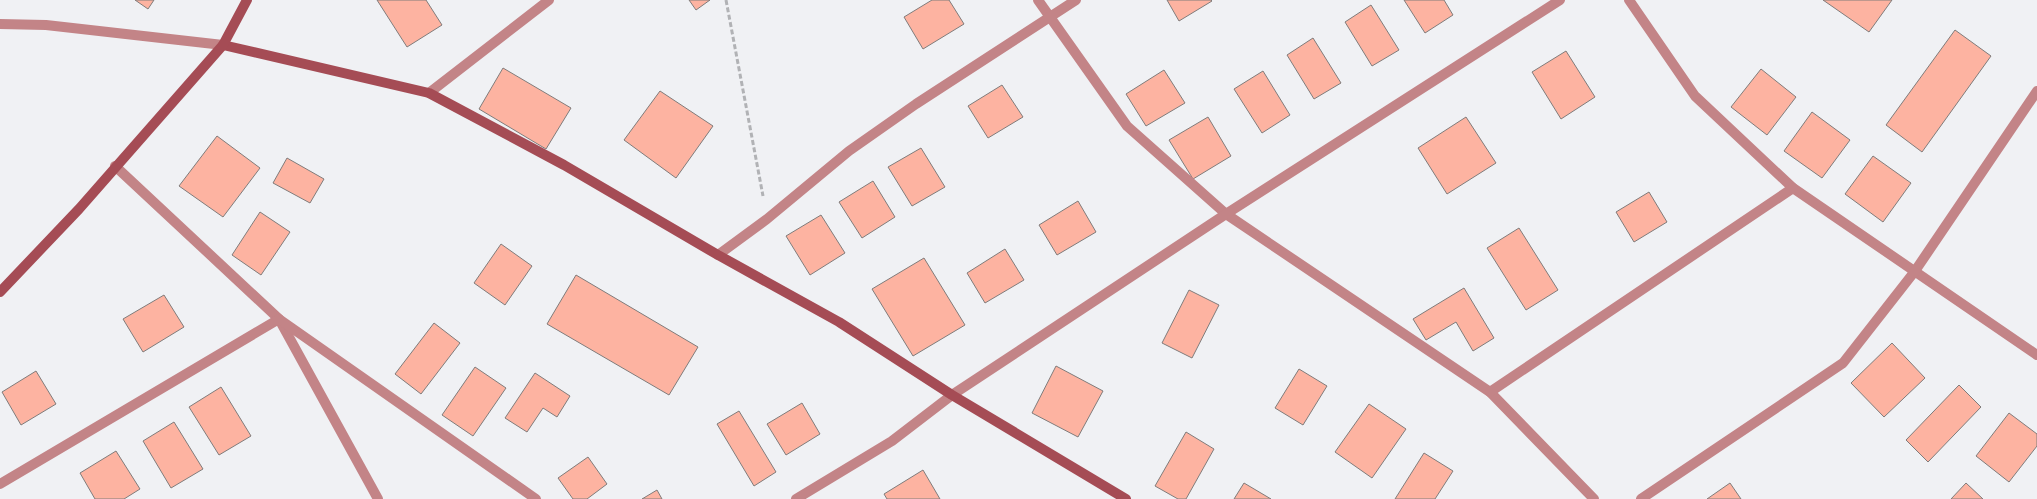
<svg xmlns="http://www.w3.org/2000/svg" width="2037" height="499" viewBox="0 0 2037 499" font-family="Manrope,sans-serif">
<rect width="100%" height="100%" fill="#f0f1f4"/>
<g fill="#fdb3a1" stroke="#807c7b">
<path d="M135,0H154L148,9Z"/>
<path d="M377,0H426L442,25L407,47Z"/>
<path d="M689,0H710L696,10Z"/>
<path d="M932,0H949L964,24L923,49L904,17Z"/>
<path d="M1167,0H1211L1212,1L1179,21Z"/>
<path d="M1404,0H1444L1453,15L1425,33Z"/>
<path d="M1823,0H1892L1869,32Z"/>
<path d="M1371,5L1399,50L1372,66L1345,22Z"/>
<path d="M1955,30L1991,56L1922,152L1886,125Z"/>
<path d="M1313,38L1341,83L1314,99L1287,55Z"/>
<path d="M1566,51L1595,97L1561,119L1532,72Z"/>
<path d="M503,68L571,108L546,149L479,109Z"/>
<path d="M1761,69L1796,97L1767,135L1731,107Z"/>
<path d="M1164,70L1185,103L1146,126L1126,94Z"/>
<path d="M1263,71L1290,115L1262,133L1234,89Z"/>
<path d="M1002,85L1023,117L988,138L968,106Z"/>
<path d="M660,91L713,126L676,178L624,140Z"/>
<path d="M1812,112L1850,140L1822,178L1784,151Z"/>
<path d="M1208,117L1231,156L1193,179L1169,140Z"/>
<path d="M1466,117L1496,163L1447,194L1418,148Z"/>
<path d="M217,136L260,168L223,217L179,186Z"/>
<path d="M921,148L945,187L912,206L888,167Z"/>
<path d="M1873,156L1911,183L1883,222L1845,194Z"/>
<path d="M287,158L324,179L310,203L273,183Z"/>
<path d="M873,181L895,217L862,238L839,202Z"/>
<path d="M1649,192L1667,222L1634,242L1616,212Z"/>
<path d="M1078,201L1096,232L1057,255L1039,225Z"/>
<path d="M260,212L290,232L261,275L232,255Z"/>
<path d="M821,215L845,253L810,275L786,236Z"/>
<path d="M1519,228L1558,290L1526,310L1487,248Z"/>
<path d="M501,244L532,266L505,305L474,283Z"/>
<path d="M1005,249L1024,280L985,303L967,273Z"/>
<path d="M924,258L965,325L913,356L872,289Z"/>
<path d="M576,275L698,347L669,395L547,324Z"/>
<path d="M1464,288L1494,338L1473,351L1456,322L1426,340L1413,319Z"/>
<path d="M1189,290L1219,305L1192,358L1162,343Z"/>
<path d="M164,295L184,327L143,352L123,319Z"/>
<path d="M434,323L460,343L421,394L395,374Z"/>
<path d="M1892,343L1925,378L1884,417L1851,383Z"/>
<path d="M1056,366L1103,391L1078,437L1032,413Z"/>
<path d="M475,367L506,388L473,436L442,415Z"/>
<path d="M1299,369L1327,386L1303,425L1275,408Z"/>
<path d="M36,371L56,404L21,425L2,392Z"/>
<path d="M535,373L570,396L557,417L543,408L527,432L505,418Z"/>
<path d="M1959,385L1981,407L1928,462L1906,440Z"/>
<path d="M221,387L251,436L219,455L189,407Z"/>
<path d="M802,403L820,434L786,455L767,424Z"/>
<path d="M1369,404L1406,429L1372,478L1335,452Z"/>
<path d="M739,411L776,472L754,486L717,424Z"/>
<path d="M2009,413L2037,434V446L2009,482L1976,456Z"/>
<path d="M174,422L203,469L171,488L143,441Z"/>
<path d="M1186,432L1214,449L1186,499H1178L1155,486Z"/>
<path d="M116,451L140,489L124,499H95L80,473Z"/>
<path d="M1424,453L1453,471L1435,499H1395Z"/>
<path d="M588,457L607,484L587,499H573L558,478Z"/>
<path d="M923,470L940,499H887L884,494Z"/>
<path d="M1244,483L1271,499H1234Z"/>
<path d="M1730,483L1741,499H1707Z"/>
<path d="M1966,483L1983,499H1951Z"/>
<path d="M657,490L662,499H642Z"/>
</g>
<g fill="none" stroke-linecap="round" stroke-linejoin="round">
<path stroke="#b1b2b5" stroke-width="3" stroke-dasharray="5 2.5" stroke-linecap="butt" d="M726,0L763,196"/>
<g stroke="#c38487" stroke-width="10">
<path d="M1038,0L1127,126L1226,214L1490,392L1594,499"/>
<path d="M1629,0L1695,96L1793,188L2037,355"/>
<path d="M0,24L46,25L223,45"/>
<path d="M429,93L549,0"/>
<path d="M115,166L279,319L378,499"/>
<path d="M718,255L767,219L849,151L916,104L1076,0"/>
<path d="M1490,392L1793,188"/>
<path d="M0,484L279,319L536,499"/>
<path d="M796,499L892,441L952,395L1226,214L1560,0"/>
<path d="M1641,499L1843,363L1915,271L2037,91"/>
</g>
<g stroke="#a54c55" stroke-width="10">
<path d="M223,45L429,93L564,165L718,255L839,322L952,395L1126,499"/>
<path d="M0,292L79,209L223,45L247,0"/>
</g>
</g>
</svg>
